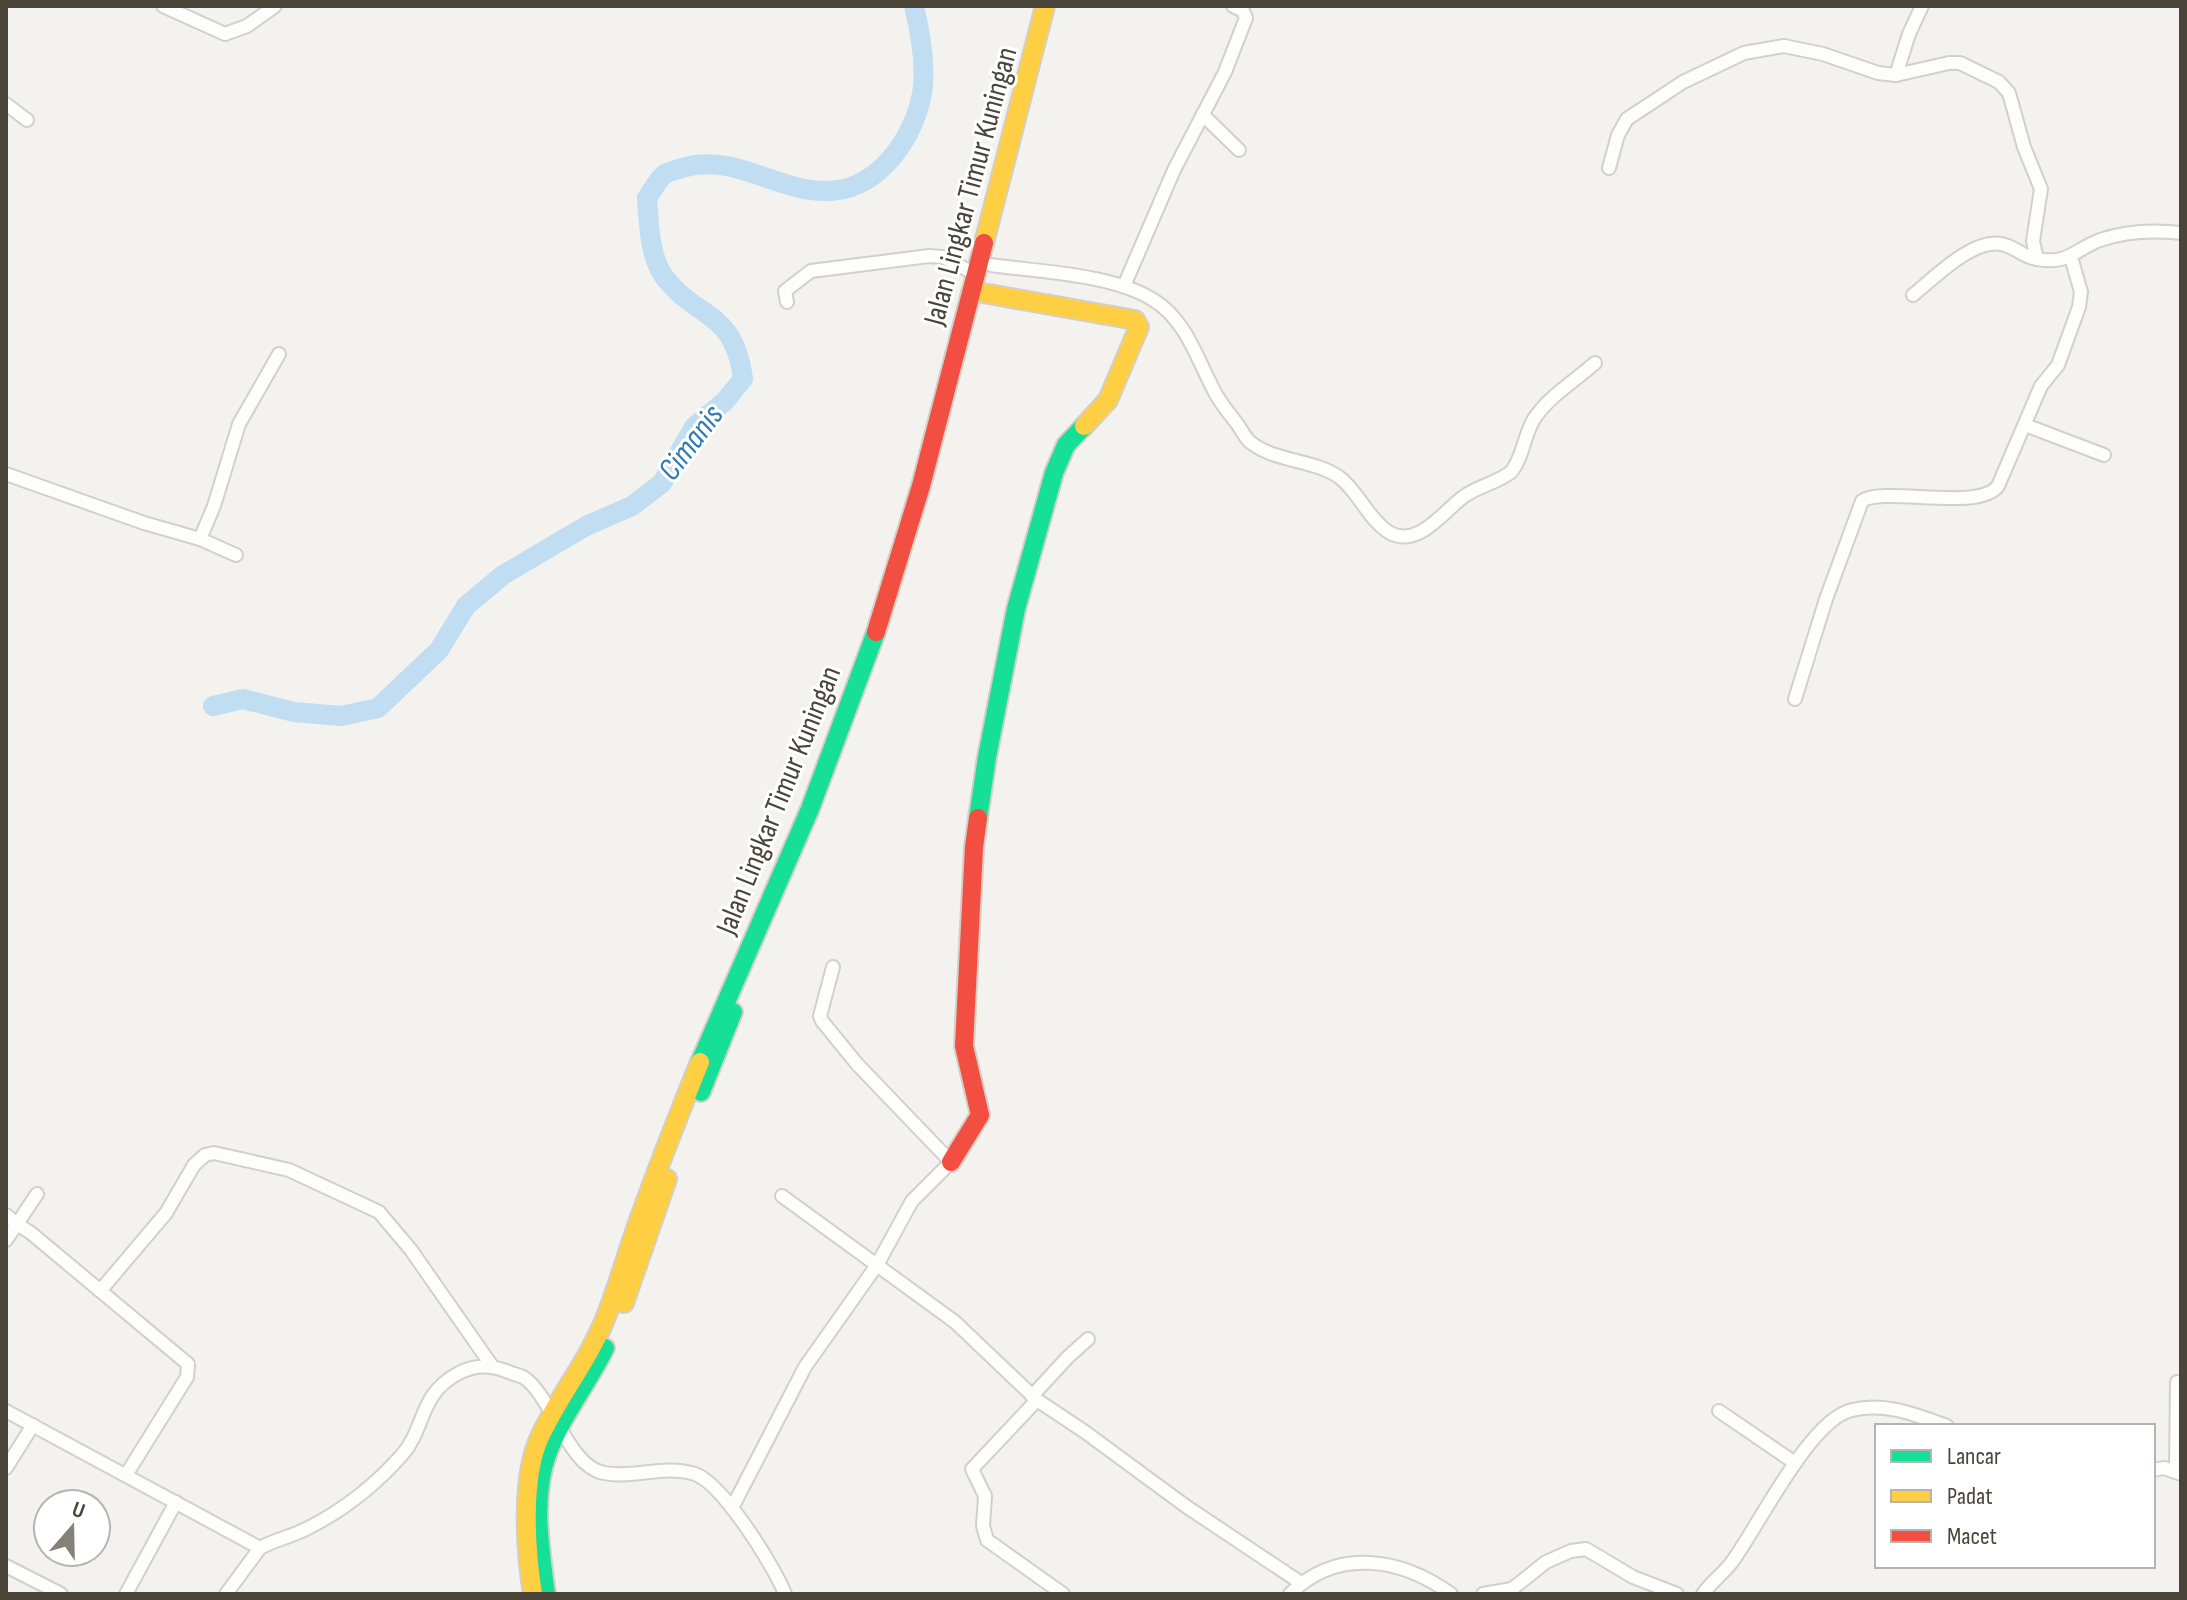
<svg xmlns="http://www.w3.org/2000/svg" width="2187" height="1600" viewBox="0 0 2187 1600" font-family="'Sofia Sans Condensed',sans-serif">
<rect width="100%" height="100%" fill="#f4f2ee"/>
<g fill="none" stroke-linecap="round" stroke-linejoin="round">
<path stroke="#c0ddf1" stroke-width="20" d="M213,706L243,699L294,712L341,716L378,708L439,650L466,606L503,575L586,526L632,506L662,483L694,427L725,401L743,379C734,310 699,321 665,278C649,257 649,223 647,198C652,191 658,179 665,174C669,171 678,170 682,168C732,152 776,191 825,191C874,192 908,146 920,103C928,73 921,35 914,6"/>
<g stroke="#d2d0cb" stroke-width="16">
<g id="street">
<path d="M163,6L225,34L247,26L275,6"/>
<path d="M1896,75L1909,34L1922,6"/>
<path d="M6,104L27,120"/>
<path d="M1203,115L1239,150"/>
<path d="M1609,168L1618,135L1627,119L1683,82L1744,53L1784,46L1823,54L1878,73L1896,75L1949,63H1960L1999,82L2009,93L2024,147L2041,189L2033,241L2037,259C2068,265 2074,250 2100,240C2126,231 2154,230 2181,233"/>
<path d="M991,265C1040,272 1114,274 1155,301C1188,322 1199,365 1217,396C1222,405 1229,413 1235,421C1240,427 1244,436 1249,441C1273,462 1313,459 1339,477C1358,491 1367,517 1387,531C1416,551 1443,512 1463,497C1478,486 1497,483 1511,472C1523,458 1524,435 1534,419C1548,397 1576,380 1595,363"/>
<path d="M1124,286L1174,170L1225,72L1246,18L1243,11L1233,6"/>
<path d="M1913,295C1934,278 1972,239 2001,244C2014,246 2023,257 2037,259"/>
<path d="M787,302L785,291L811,271L929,256L943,257L977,275"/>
<path d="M2025,425L2104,455"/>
<path d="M6,474L144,523L200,539L236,555"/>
<path d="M200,539L214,506L239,424L279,354"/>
<path d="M1795,699L1826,599L1862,501C1883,486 1979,512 1998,486L2041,386L2058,365L2079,307L2081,292L2071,257"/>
<path d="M782,1196L955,1322L1037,1400L1085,1432L1187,1507L1301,1583"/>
<path d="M6,1215L17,1224L37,1194"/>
<path d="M6,1240L17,1224L31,1233L188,1364L187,1377L126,1475"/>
<path d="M100,1291L166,1213L194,1165L205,1155L214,1153L289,1170L379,1212L411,1250L492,1366"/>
<path d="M1032,1396L1068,1357L1088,1339"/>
<path d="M1037,1400L972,1469L985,1496L983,1526L987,1540L1063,1594"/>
<path d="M6,1411L260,1548C276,1539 294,1536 310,1527C343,1510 376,1484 401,1456C426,1429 418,1394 459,1373C474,1365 491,1365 506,1371C511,1373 518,1375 523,1377C552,1395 567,1466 604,1473C633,1479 664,1464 695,1474C723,1484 774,1566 785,1594"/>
<path d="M1719,1411L1795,1463"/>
<path d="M6,1468L33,1425"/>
<path d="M2153,1470L2164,1468L2181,1474"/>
<path d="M2176,1472L2177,1382"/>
<path d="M732,1508L805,1367L877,1265L912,1201L951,1162L857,1064L822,1021L820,1016L833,967"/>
<path d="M6,1566L61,1594"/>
<path d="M126,1594L176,1502"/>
<path d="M226,1594L260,1548"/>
<path d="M1290,1594C1337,1547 1401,1558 1451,1594"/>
<path d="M1483,1594L1512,1589L1546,1562L1571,1551L1586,1549L1633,1577L1677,1594"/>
<path d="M1703,1594C1711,1582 1723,1574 1732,1562C1758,1527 1810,1419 1852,1410C1886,1402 1916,1415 1947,1426"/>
</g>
</g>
<g stroke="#d3cfc5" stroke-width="22">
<g id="fast">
<path d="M978,818L987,757L1016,609L1054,473L1066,445L1084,426"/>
<path d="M700,1062L810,809L876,632"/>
<path d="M701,1092L733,1012"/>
<path d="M546,1594C540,1548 531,1496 548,1452C562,1415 588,1383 605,1348"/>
</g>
</g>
<g stroke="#d3cfc5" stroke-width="22">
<g id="slow">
<path d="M984,243L1045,6"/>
<path d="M983,293L1135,320L1139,327L1108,400L1084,426"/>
<path d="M624,1303L667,1179"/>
<path d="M533,1594C526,1551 521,1477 540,1437C560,1394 590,1359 607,1314C621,1278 631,1240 645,1204C662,1156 681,1109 700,1062"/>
</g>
</g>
<g stroke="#d3cfc5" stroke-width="22">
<g id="jam">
<path d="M876,632L921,486L984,243"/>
<path d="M951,1162L980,1115L964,1046L974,847L978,818"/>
</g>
</g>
<use href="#street" stroke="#fdfdfc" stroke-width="12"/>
<use href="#fast" stroke="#16e098" stroke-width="18"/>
<use href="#slow" stroke="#ffcf43" stroke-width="18"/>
<use href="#jam" stroke="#f24e42" stroke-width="18"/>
</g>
<g text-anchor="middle" stroke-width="6" stroke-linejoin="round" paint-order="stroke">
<g font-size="30" fill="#4b4439" stroke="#fff">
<text transform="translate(970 186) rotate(-75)" y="10">Jalan Lingkar Timur Kuningan</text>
<text transform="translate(778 800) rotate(-68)" y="10">Jalan Lingkar Timur Kuningan</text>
</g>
<g font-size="32" font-style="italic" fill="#2e7ab2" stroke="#fff">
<text transform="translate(690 442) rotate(-53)" y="11">Cimanis</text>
</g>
</g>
<rect width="2187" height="1600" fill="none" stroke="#4b4439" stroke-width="16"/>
<rect x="1875" y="1424" width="280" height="144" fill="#ffffff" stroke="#b7b4b0" stroke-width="2"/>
<rect x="1891" y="1450" width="40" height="12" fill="#16e098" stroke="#b7b4b0" stroke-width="2"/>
<text x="1947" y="1464" font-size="24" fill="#4b4439">Lancar</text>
<rect x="1891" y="1490" width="40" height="12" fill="#ffcf43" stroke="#b7b4b0" stroke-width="2"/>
<text x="1947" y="1504" font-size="24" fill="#4b4439">Padat</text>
<rect x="1891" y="1530" width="40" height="12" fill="#f24e42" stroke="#b7b4b0" stroke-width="2"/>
<text x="1947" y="1544" font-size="24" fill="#4b4439">Macet</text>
<g transform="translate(72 1528) rotate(20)"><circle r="38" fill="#ffffff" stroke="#b7b4b0" stroke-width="2"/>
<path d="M0-6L14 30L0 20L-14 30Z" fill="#868178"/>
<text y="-12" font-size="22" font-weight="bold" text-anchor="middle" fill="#4b4439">U</text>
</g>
</svg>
